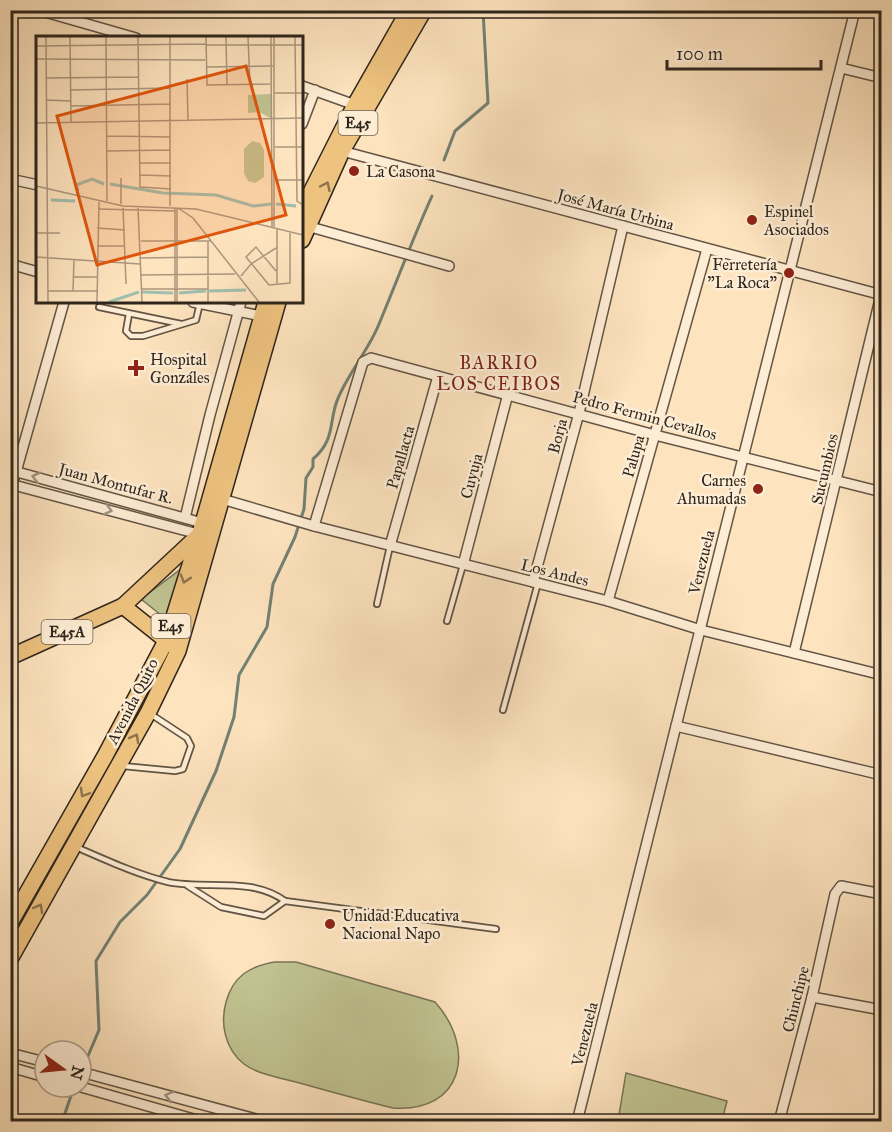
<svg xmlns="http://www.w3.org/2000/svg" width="892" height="1132" viewBox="0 0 892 1132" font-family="'IM FELL Great Primer',serif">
<rect width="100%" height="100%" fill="#fde3be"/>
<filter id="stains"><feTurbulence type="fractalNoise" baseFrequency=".00333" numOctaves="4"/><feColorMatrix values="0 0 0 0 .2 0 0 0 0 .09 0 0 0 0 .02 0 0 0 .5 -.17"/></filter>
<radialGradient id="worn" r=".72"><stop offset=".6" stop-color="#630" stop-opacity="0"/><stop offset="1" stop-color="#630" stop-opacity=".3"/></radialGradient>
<g fill="#c0c391" stroke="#777457" stroke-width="1.5">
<path d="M181,569L166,619L141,599Z"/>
<path d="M275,962H296L435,1002C477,1049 463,1113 393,1108C360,1100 328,1091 296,1082C280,1078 257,1074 244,1064C225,1049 220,1024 226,1002C233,976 250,966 275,962Z"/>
<path d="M626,1073L727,1101L722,1121H618Z"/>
</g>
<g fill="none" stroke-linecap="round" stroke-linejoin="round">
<g stroke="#728174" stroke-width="3">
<path d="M444,160L455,131L488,103L483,10"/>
<path d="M82,1070L99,1030L96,961L120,922L147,895L180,849L216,771L234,717L239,675L267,627L273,584L295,537L304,509L306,478L313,467V459C337,439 328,418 339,396C350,371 369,349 379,324C397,281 413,238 432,196"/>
<path d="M62,1122L74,1087"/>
</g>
<g stroke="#625545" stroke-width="8">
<g id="service">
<path d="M99,307L181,324"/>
<path d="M129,314L126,331L131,336H143L196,320L200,303"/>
<path d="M377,604L390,546"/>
<path d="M447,621L463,565"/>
<path d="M503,710L538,583"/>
<path d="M123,766L175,771L183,769L191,746L187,738L152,715"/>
<path d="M76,847C106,860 136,874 168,882C206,890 251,876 285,901L496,929"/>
<path d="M188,886L221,907L264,916L285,901"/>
</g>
</g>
<g stroke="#625545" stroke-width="12">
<g id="minor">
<path d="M38,10L136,38"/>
<path d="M841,68L882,78"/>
<path d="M302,86L355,105"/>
<path d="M302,124L315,90"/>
<path d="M342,151L882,295"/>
<path d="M10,179L38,185"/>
<path d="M307,226L449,266"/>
<path d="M10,264L38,272"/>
<path d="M193,302L261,316"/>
<path d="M10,470L206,524"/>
<path d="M10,484L202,535"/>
<path d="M10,493L64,302"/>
<path d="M222,499L314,526L608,601L701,630L882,675"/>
<path d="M185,518L210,415L241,302"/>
<path d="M314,526L363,362L371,358L655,435L882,492"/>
<path d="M390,546L438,376"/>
<path d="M463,565L508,394"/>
<path d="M533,582L579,413L623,226"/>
<path d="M608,601L707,249"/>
<path d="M794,653L882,291"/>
<path d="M676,726L882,775"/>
<path d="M812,997L882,1010"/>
<path d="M10,1053L45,1062"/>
<path d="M10,1067L45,1077"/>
<path d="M81,1072L267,1122"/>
<path d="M81,1087L204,1122"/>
<path d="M577,1122L855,10"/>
<path d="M779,1122L812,997L835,894L841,886L882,894"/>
</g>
</g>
<g stroke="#2e261d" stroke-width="18">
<g id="trunk">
<path d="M302,210L355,105L409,10"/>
<path d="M302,240L342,151L424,10"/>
<path d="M123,606L172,645"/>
<path d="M10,657L123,606L197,537"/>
<path d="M10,923L105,756L167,639L203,523L266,302"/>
<path d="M10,959L148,713L178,651L278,302"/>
</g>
</g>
<use href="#service" stroke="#feedd5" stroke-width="4.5"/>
<use href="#minor" stroke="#feedd5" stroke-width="9"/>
<use href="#trunk" stroke="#eec27f" stroke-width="15"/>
</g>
<defs><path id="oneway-chevron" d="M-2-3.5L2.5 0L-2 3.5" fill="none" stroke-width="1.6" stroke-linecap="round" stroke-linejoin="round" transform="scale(1.5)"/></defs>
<g stroke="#8e744e">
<use href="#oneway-chevron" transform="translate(326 186) rotate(-65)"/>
<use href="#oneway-chevron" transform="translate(185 579) rotate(107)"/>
<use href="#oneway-chevron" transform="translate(135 738) rotate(-61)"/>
<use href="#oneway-chevron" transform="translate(84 793) rotate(120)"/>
<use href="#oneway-chevron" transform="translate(39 908) rotate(-61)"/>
</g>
<g stroke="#a09382">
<use href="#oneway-chevron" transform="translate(36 477) rotate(-165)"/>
<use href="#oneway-chevron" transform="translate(108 510) rotate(15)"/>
<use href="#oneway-chevron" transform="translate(169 1096) rotate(-165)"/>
</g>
<g fill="#8f2418" stroke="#feedd5" stroke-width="2">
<circle cx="354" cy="171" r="6"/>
<circle cx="752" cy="220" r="6"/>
<circle cx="789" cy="273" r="6"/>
<path d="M133 359h6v6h6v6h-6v6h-6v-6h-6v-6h6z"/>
<circle cx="758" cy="489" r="6"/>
<circle cx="330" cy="924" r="6"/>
</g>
<g text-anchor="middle" stroke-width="5" stroke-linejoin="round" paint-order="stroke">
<g fill="#feedd5" stroke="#6c6254" stroke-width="1.5">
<rect x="338.5" y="111" width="39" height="24" rx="4.5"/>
<rect x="151.5" y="614" width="39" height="24" rx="4.5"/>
<rect x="41.5" y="620" width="51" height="24" rx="4.5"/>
</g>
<g font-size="15" font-weight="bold" fill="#2e261d">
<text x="358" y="128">E45</text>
<text x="171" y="631">E45</text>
<text x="67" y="637">E45A</text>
</g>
<g font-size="16" fill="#2e261d" stroke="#feedd5" text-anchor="start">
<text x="366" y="177">La Casona</text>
<text x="764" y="217">Espinel<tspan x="764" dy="18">Asociados</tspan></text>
<text x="777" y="270" text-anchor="end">Ferretería<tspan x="777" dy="18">"La Roca"</tspan></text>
<text x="150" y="365">Hospital<tspan x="150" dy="18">Gonzáles</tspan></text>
<text x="746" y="486" text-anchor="end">Carnes<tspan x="746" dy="18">Ahumadas</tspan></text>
<text x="342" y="921">Unidad Educativa<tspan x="342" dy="18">Nacional Napo</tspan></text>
</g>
<g font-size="16" fill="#2e261d" stroke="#feedd5">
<text transform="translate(616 209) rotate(15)" y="6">José María Urbina</text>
<text transform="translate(645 415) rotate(15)" y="6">Pedro Fermin Cevallos</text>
<text transform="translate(557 436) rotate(-75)" y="6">Borja</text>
<text transform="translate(633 456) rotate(-74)" y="6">Palupa</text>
<text transform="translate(400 457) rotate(-74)" y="6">Papallacta</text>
<text transform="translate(824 469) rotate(-77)" y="6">Sucumbios</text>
<text transform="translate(471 476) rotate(-75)" y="6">Cuyuja</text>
<text transform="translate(116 483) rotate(15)" y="6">Juan Montufar R.</text>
<text transform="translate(701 562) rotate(-76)" y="6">Venezuela</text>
<text transform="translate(555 572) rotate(14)" y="6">Los Andes</text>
<text transform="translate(132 701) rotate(-63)" y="6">Avenida Quito</text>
<text transform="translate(795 999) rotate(-76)" y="6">Chinchipe</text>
<text transform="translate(584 1034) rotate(-76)" y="6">Venezuela</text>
</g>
<g font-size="18" letter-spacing="1.5" fill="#7a1f14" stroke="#feedd5">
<text x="499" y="369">BARRIO<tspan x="499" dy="21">LOS CEIBOS</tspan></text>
</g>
</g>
<g transform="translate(36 36)">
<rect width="267" height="267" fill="#fde3be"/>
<path d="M235,58L236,83L223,76L212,77V59ZM216,105L224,107L228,114V141L219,147L212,145L208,137V113Z" fill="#c0c391"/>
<path fill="none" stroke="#9fbeae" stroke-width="3" d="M74,148L127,157L180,159L217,170L235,168M42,155L40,149L56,143L68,148M15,164L39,165M240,168L260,170M173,255L210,254M106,256L137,257M143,257L170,255M73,266L103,256"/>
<path fill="none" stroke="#aa977e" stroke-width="1.5" d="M10,1L12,266M34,1L35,86M70,1L71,165M102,1L104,151L135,153M170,1L171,49L236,48M190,1L191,49M212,1L214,49M235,1L236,191M238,1V191M259,1L261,165L267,169M170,9H267M0,10L170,8M0,23L169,24M170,31L237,30M10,42L103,41M151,43L152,84M35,54L134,52M239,57H267M10,64L35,65M35,70L134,68M0,87L267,82M71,100L134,101M239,111H267M71,115L134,114M104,127H135M104,139L135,140M239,144H267M0,150L87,170L160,173L267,199M85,168V142M134,170V1M87,172L90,248M102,172L106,266M141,172V266M142,172L157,182L223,266M62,173L139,175M61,192L89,194M0,197H24M105,205H175M172,206V266M61,210H89M0,221L104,228M104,222L172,221M240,235L220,211L210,221L233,249L254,247V197M104,239L199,238M205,240L215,228L240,212M38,241H61M241,247V193M105,253H172M12,255H61M37,255L38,224M61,266L63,166M139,266V172"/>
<path fill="#df560d" fill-opacity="0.15" stroke="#df560d" stroke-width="3" d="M210,30L250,179L61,229L21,80Z"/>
<rect width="267" height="267" fill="none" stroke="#2e261d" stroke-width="3"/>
</g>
<rect width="892" height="1132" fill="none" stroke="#fde3be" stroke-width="36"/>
<rect x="12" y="12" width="868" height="1108" fill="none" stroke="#2e261d" stroke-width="3"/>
<rect x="18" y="18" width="856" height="1096" fill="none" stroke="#2e261d" stroke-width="1.5"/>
<g transform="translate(63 1069) rotate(105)"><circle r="28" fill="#feedd5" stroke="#ab9d8b" stroke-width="1.5"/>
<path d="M0-4.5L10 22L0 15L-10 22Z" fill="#8f2418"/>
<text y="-9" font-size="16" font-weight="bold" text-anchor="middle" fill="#2e261d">N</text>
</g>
<path d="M667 60v9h154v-9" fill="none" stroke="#2e261d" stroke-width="3"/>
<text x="676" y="60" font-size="18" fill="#2e261d" stroke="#feedd5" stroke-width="4.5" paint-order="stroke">100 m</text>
<rect width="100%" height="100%" filter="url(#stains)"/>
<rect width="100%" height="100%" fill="url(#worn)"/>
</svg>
